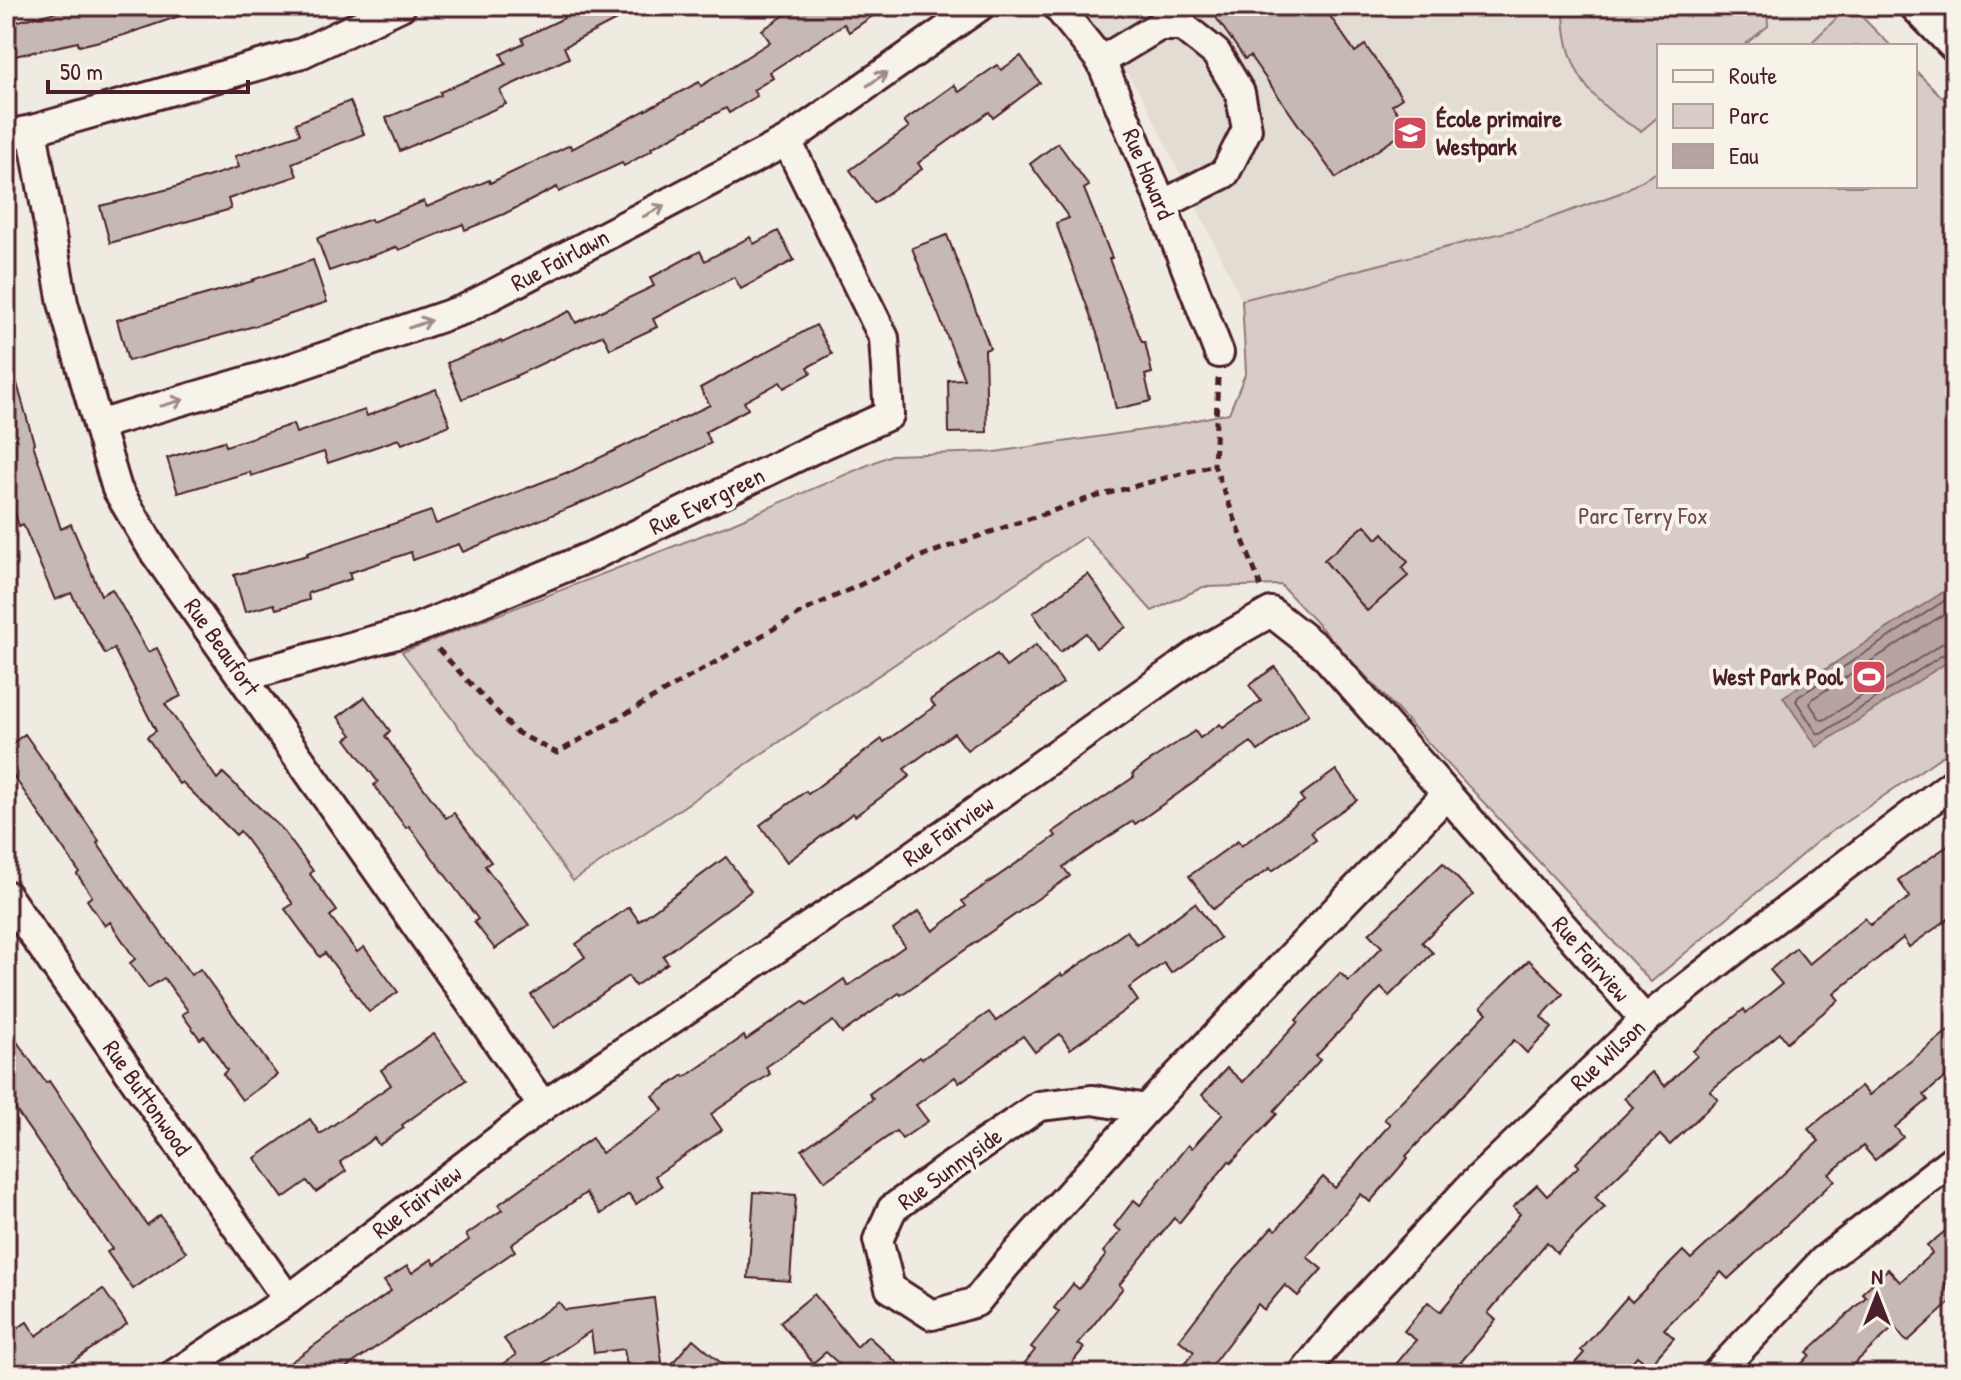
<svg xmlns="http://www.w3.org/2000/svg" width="1961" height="1380" viewBox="0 0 1961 1380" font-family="'Patrick Hand',sans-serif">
<rect width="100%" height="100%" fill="#f0ebe0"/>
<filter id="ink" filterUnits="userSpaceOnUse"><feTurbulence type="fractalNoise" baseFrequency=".0125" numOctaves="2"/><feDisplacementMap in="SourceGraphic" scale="16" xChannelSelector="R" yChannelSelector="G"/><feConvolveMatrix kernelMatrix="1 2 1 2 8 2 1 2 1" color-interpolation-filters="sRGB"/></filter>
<g filter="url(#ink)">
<path fill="#e3dcd2" d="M1080,6H1849L1808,46H1659V171L1620,193L1525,227L1242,300L1142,96Z"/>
<g fill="#d8cdc6" stroke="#917678" stroke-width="2">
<path d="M1564,6H1767L1768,26L1743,46H1659V116L1641,131C1589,103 1563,66 1564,6Z"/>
<path d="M1849,6H1851L1891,46H1808Z"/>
<path d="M1915,70L1955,110V747L1818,841L1651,982L1281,585L1203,587L1152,611L1085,536L573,881L402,652L731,524L891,455L995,452L1164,427L1229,413L1246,372L1242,300L1525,227L1620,193L1659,171V186H1915Z"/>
</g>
<path fill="#b7a4a2" stroke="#8b6f72" stroke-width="2" d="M1951,587L1955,593V657L1817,747L1783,697Z"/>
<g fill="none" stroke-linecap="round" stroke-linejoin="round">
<g stroke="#76545b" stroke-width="2">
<path d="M1955,597H1950L1798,697L1796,701L1817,733L1821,734L1947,652L1955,651"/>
<path d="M1955,607L1812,699L1810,704L1820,719L1824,720L1943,643L1955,641"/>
</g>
</g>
<g fill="#c6b8b3" stroke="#4a1f2b" stroke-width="2">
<path d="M81,6H196L197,10L124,35L79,46L78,42L6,58V24Z"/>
<path d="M576,6H643L564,47L569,58L500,90L506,104L400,151L386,118L441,95L440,92L506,64L501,54L524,43L522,38L564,18L561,13Z"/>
<path d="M799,6H887L849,32L844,24L770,72L773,78L753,90L757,96L729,113L726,108L651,148L652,150L624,166L622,163L559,192L557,187L504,214L465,230L463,224L399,250L397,247L329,271L317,238L371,219L372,222L424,201L427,207L489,180L490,183L570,145L572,149L699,82L701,86L770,42L762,30Z"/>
<path d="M1208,6H1323L1355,52L1365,45L1402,98L1392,105L1409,129L1336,178L1250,56L1245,59Z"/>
<path d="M1021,56L1040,83L993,118L989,112L918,163L922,169L874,203L850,170L909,127L904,121L954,85L959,92L997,65L1001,70Z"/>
<path d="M350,101L364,134L292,163L297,176L228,199L231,209L110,243L100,206L169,189L239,167L235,156L300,134L296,123Z"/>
<path d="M1058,143L1089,186L1084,189L1112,258L1109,259L1142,342H1145L1152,373L1145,375L1151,401L1116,409L1101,344L1056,223L1069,218L1030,164Z"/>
<path d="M778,231L794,260L741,289L734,277L653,319L657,327L610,349L603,335L515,376L516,377L462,399L447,363L501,341L502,343L570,311L576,323L654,286L650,278L700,251L705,261L750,237L754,244Z"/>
<path d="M947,235L990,348L985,350L987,432L949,433L948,380L964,379L912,248Z"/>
<path d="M313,260L327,302L258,325L128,361L117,320L253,281L252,280Z"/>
<path d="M816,325L832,354L808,367L811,373L784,388L780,382L744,402L748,409L705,432L711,443L595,498V497L463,552L459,544L413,560L411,552L349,573L351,579L308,593L309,600L276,609L274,604L245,612L234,575L308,555L307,553L431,511L436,524L568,472V473L710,405L700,388Z"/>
<path d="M12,366L34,443L33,444L61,529L71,524L101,595L112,589L148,652L157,648L181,696L165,704L217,779L223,773L281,828L313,871L310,874L337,911L330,916L357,952L364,947L398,992L369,1012L325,953L320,957L285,909L293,904L240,831L236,835L182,782L179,784L147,737L156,731L114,649L105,654L71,593L55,600L23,524L19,526L6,486V367Z"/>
<path d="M436,389L450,425L402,444L399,439L328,463L324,452L251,476L250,472L178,493L167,458L224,441L226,446L293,424L296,433L365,410L367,416Z"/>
<path d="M1365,525L1377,539L1383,533L1408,562L1402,568L1408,576L1367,611L1324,560Z"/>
<path d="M1088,574L1126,627L1096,648L1086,633L1060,652L1033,613Z"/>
<path d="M1036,645L1063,683L967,750L954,733L904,769L910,776L855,816L853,813L787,862L760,825L806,791L808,794L882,739L884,742L935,706L930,700L997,654L1006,667Z"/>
<path d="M1275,667L1309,714L1258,751L1251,742L1135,824L1133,821L1063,867L1070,876L901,995L899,993L842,1033L833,1021L766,1067L770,1074L711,1114L722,1130L655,1176L662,1186L636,1204L629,1194L601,1214L586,1193L511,1245L515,1251L337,1374H274L391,1291L384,1281L407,1266L412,1273L432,1259L435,1264L469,1240L466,1235L502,1210L498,1205L592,1138L602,1153L663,1110L653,1096L684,1075L685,1077L744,1036L746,1040L803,1001L807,1005L844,979L848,986L905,946L893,930L919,911L933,931L966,906L962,901L1056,836L1053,832L1134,777L1132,774L1157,756L1195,731L1200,738L1220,724L1223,728L1261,701L1249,685Z"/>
<path d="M365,697L390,731L385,736L446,818L454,813L491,862L485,866L529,925L495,949L474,922L478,919L409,826L406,828L374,785L378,782L346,739L352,735L338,717Z"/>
<path d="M25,734L99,841L97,843L191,975L200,969L277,1075L242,1100L223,1074L227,1070L204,1036L200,1039L182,1014L188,1011L164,978L148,988L130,963L135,959L110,922L105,926L87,900L92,896L77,874L79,872L6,765V748Z"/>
<path d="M1336,770L1357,800L1311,832L1316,840L1272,871L1270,868L1213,909L1189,876L1238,841L1241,846L1304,801L1300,796Z"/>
<path d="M1955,841V914L1909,947L1903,938L1834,994L1839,1000L1787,1042L1780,1033L1710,1091L1718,1099L1670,1145L1660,1135L1595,1197L1605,1207L1557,1253L1547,1242L1488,1313L1496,1320L1451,1374H1388L1416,1340L1404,1331L1428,1302L1440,1312L1520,1214L1513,1207L1537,1185L1547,1196L1579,1166L1576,1163L1633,1107L1624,1098L1652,1072L1665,1086L1697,1056L1693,1051L1744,1009L1746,1013L1782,984L1770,970L1796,948L1809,964L1865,918L1870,925L1910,897L1898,880Z"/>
<path d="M726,857L751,891L663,956L668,963L635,986L628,976L554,1028L531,995L585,957L576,944L629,907L639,921Z"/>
<path d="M1443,863L1473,895L1422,942L1433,953L1389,996L1381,988L1316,1056L1320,1060L1274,1111L1277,1114L1231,1163L1229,1161L1179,1223L1174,1218L1119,1285L1123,1288L1078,1344L1084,1348L1063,1374H1016L1035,1350L1031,1347L1059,1312L1054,1308L1073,1284L1079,1289L1106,1255L1103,1252L1121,1231L1114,1226L1134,1200L1140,1205L1188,1145L1192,1148L1223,1114L1202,1095L1227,1068L1243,1082L1298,1022L1296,1020L1340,973L1349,981L1382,947L1369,934Z"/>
<path d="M1195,903L1220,938L1171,973L1164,963L1129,988L1138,1001L1070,1049L1060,1034L1035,1052L1023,1036L959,1083L955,1077L916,1105L928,1121L902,1139L896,1131L825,1181L802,1150L873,1099L869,1094L920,1057L922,1059L989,1012L996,1021L1061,974L1063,976L1127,931L1137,945Z"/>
<path d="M1529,960L1563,994L1541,1017L1552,1028L1527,1053L1514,1040L1406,1156L1408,1158L1370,1202L1361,1194L1307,1257L1322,1269L1298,1296L1285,1285L1264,1310L1258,1304L1205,1374H1176L1194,1352L1179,1340L1226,1279L1272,1227L1276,1230L1323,1177L1335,1188L1390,1124L1384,1119L1487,1013L1481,1007Z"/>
<path d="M1955,1025V1069L1924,1095L1928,1100L1895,1127L1903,1137L1875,1160L1863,1146L1829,1174L1835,1180L1728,1279L1721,1272L1664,1329L1674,1338L1649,1366L1637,1356L1622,1374H1565L1584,1353L1581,1350L1627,1297L1632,1302L1683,1251L1691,1259L1819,1141L1808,1129L1861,1086L1869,1095Z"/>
<path d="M6,1026L46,1083L49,1081L147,1225L160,1215L186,1252L133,1289L107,1252L112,1249L13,1106L15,1104L6,1090Z"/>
<path d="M434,1034L466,1080L402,1125L404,1128L379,1145L374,1138L340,1162L346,1171L316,1192L307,1181L283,1198L255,1158L310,1119L320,1134L391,1085L381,1070Z"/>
<path d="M754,1192L796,1195L790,1281L748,1278Z"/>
<path d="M1955,1223V1280L1953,1278L1944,1285L1955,1298L1907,1342L1894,1327L1843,1374H1792L1810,1355L1807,1352L1866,1297L1862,1293L1888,1269L1900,1282L1932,1253L1927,1246Z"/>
<path d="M103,1289L127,1324L55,1374H6V1336L27,1322L36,1336Z"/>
<path d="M814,1294L857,1347L868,1336L909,1374H850L826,1352L813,1363L780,1322Z"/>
<path d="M654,1298L662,1362L627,1366L624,1349L594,1353L591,1331L527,1374H488L516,1355L504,1339L559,1302L565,1310Z"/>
<path d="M693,1339L734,1374H663Z"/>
</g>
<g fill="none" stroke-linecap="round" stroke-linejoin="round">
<g stroke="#4a1f2b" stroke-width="34">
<g id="minor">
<path d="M1057,6L1101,61L1162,205L1219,353"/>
<path d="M1914,6L1955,48"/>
<path d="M1101,61L1159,26H1182L1216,53L1240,93L1247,129L1225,173L1162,205"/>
<path d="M32,130L63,303L98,425L117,489L153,550L543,1106"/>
<path d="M6,135L32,130L302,53L401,6"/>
<path d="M98,425L286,370L465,309L787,141L980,6"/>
<path d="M243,677L418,628L592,556L813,449L889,415L884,338L787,141"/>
<path d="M6,895L288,1300"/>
<path d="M1146,1109L1005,1266L976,1302L932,1315L890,1288L878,1240L892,1209L944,1171L1039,1106L1093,1100L1146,1109L1446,795"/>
<path d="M175,1374L288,1300L543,1106L903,863L1202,651L1271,612L1323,653L1645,1020"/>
<path d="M1303,1374L1345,1322L1470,1187L1645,1020L1751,937L1955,782"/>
<path d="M1716,1374L1824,1260L1955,1158"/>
</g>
</g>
<g stroke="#4a1f2b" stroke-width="5" stroke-dasharray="8 6" stroke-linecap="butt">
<path d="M1218,378L1214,465L1261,587"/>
<path d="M438,649L516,732L557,753L810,608L924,555L1087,499L1214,465"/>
</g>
<use href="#minor" stroke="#f7f3e8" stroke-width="28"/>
</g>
<defs><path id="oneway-shaft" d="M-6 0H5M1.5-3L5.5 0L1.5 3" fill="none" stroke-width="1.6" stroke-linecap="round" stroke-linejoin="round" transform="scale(2)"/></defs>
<g stroke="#a0898a">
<use href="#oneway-shaft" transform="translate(877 79) rotate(-35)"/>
<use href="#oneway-shaft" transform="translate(654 211) rotate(-28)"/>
<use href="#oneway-shaft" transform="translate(420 324) rotate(-19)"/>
<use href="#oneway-shaft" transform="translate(172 403) rotate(-16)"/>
</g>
</g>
<defs>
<g id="school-square" transform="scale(1.8)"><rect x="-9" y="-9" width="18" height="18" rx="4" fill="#d1495b" stroke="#f7f3e8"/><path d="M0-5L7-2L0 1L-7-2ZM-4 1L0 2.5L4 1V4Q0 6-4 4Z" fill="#fff"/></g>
<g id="stadium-square" transform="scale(1.8)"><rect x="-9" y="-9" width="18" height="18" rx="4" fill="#d1495b" stroke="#f7f3e8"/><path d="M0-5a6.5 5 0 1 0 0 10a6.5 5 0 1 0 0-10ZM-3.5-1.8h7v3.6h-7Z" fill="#fff"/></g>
</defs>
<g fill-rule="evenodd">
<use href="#school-square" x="1410" y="133"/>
<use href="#stadium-square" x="1869" y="677"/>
</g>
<g text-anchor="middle" stroke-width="8" stroke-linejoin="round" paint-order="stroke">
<g font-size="24" font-weight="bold" fill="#4a1f2b" stroke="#f7f3e8" text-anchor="start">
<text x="1436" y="127">École primaire<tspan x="1436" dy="28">Westpark</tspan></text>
<text x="1843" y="685" text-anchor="end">West Park Pool</text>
</g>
<g font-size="24" fill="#4a1f2b" stroke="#f7f3e8">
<text transform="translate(1148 174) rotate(67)" y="8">Rue Howard</text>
<text transform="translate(560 260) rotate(-28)" y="8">Rue Fairlawn</text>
<text transform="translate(707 501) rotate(-26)" y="8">Rue Evergreen</text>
<text transform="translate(222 647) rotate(55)" y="8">Rue Beaufort</text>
<text transform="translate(948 831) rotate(-35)" y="8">Rue Fairview</text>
<text transform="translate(1591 959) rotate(49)" y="8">Rue Fairview</text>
<text transform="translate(1608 1055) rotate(-43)" y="8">Rue Wilson</text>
<text transform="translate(147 1098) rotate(55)" y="8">Rue Buttonwood</text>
<text transform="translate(950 1169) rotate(-36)" y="8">Rue Sunnyside</text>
<text transform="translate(417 1202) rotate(-37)" y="8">Rue Fairview</text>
</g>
<g font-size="24" fill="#6e4a52" stroke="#f7f3e8">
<text x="1643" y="524">Parc Terry Fox</text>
</g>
</g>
<rect width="1961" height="1380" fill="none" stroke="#f7f3e8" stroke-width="32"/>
<rect x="16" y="16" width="1929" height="1348" fill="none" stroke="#4a1f2b" stroke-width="3" filter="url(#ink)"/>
<rect x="1657" y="44" width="260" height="144" fill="#f7f3e8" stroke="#b29e9c" stroke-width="2"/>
<rect x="1673" y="70" width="40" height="12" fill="#f7f3e8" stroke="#b29e9c" stroke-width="2"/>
<text x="1729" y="84" font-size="24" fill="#4a1f2b">Route</text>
<rect x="1673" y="104" width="40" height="24" fill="#d8cdc6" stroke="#b29e9c" stroke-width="2"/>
<text x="1729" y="124" font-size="24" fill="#4a1f2b">Parc</text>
<rect x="1673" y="144" width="40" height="24" fill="#b7a4a2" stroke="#b29e9c" stroke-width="2"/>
<text x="1729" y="164" font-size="24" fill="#4a1f2b">Eau</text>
<g transform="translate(1877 1296)" stroke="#f7f3e8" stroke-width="6" paint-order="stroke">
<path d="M0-6L14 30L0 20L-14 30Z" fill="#4a1f2b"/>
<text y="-12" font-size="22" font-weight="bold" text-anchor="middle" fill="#4a1f2b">N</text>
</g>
<path d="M48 80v12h200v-12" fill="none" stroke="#4a1f2b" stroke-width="4"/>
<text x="60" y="80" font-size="24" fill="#4a1f2b" stroke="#f7f3e8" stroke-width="6" paint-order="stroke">50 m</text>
</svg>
